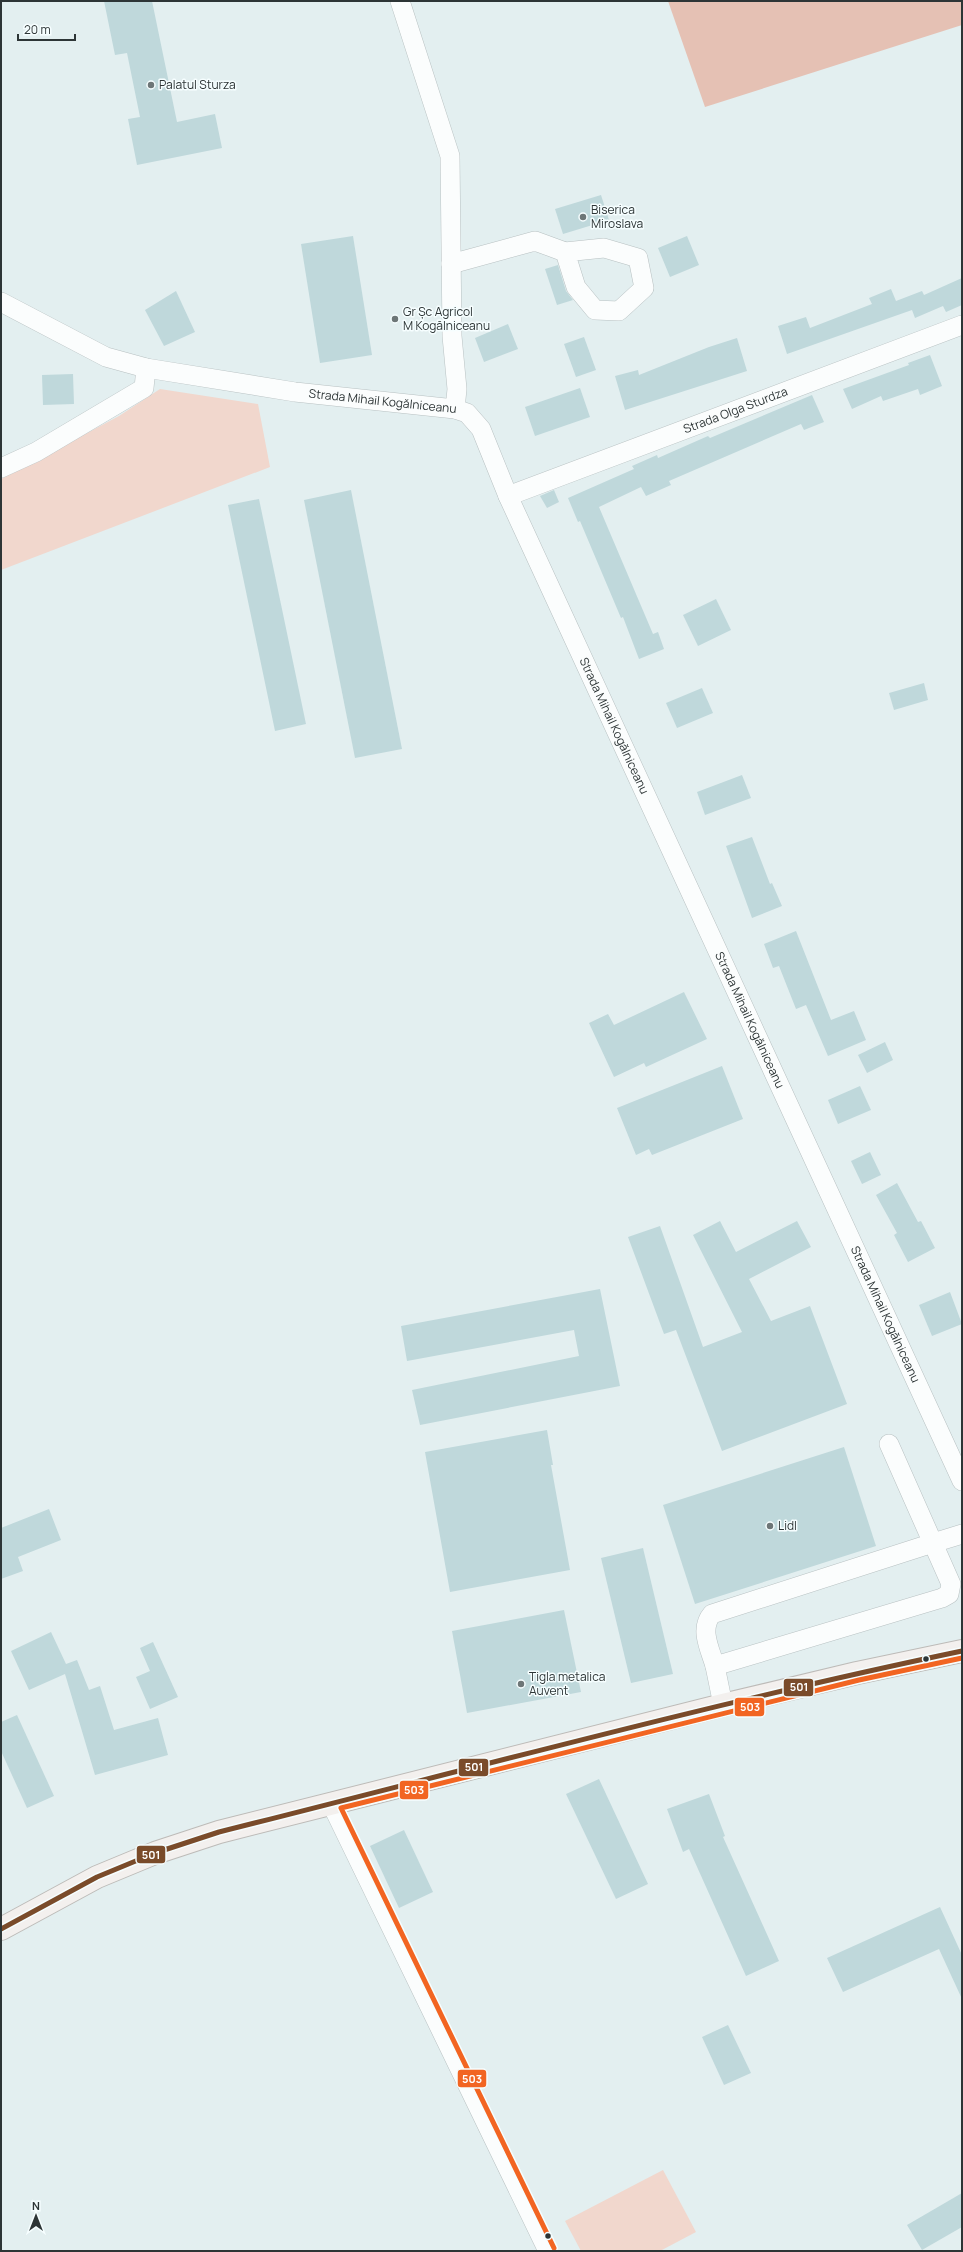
<svg xmlns="http://www.w3.org/2000/svg" width="963" height="2252" viewBox="0 0 963 2252" font-family="Manrope,sans-serif">
<rect width="100%" height="100%" fill="#e3eff0"/>
<g fill="#f1d7cd">
<path d="M160,389L258,404L270,467L1,570V479L119,416Z"/>
<path d="M663,2170L696,2232L660,2251H581L565,2221Z"/>
</g>
<path fill="#e5c1b4" d="M668,1H962V25L705,107Z"/>
<g fill="#bfd8db">
<path d="M104,1H152L177,122L215,114L222,148L137,165L128,119L140,117L127,53L115,55Z"/>
<path d="M601,195L609,220L563,234L555,209Z"/>
<path d="M353,236L372,355L320,363L301,244Z"/>
<path d="M687,236L699,265L670,277L658,248Z"/>
<path d="M558,265L566,291L573,300L557,305L545,269Z"/>
<path d="M962,278V305L946,312L943,306L915,318L912,310L787,354L778,326L806,317L810,328L872,304L869,298L891,289L896,301L922,291L924,295Z"/>
<path d="M176,291L195,332L164,346L145,310Z"/>
<path d="M508,324L518,349L484,362L475,338Z"/>
<path d="M584,337L596,370L576,377L564,344Z"/>
<path d="M737,338L747,371L625,410L615,376L638,370L639,375L709,347Z"/>
<path d="M930,355L942,386L920,395L918,389L883,401L881,396L852,409L843,389L909,365L908,363Z"/>
<path d="M73,374L74,404L43,405L42,375Z"/>
<path d="M580,388L590,417L535,436L525,407Z"/>
<path d="M812,395L824,422L804,430L801,424L669,481L671,485L646,496L641,487L599,507L653,634L658,632L664,649L639,659L623,617L621,618L580,521L578,522L568,498L634,469L632,466L657,455L658,458L708,436L710,438Z"/>
<path d="M351,490L402,749L355,758L304,500Z"/>
<path d="M554,490L559,502L547,508L540,496Z"/>
<path d="M259,499L306,724L275,731L228,505Z"/>
<path d="M716,599L731,630L698,646L683,615Z"/>
<path d="M924,683L928,700L894,710L889,693Z"/>
<path d="M702,688L713,713L677,728L666,703Z"/>
<path d="M742,775L751,798L705,815L697,792Z"/>
<path d="M752,837L770,884L772,883L782,906L752,918L726,846Z"/>
<path d="M796,931L831,1020L854,1011L866,1040L828,1056L806,1005L796,1009L779,966L773,968L764,944Z"/>
<path d="M684,992L707,1039L646,1067L644,1063L614,1077L589,1023L608,1014L614,1025Z"/>
<path d="M885,1042L893,1060L867,1073L858,1055Z"/>
<path d="M722,1066L743,1119L652,1155L649,1149L636,1155L617,1108Z"/>
<path d="M860,1086L871,1110L838,1124L828,1100Z"/>
<path d="M870,1152L881,1175L862,1184L851,1161Z"/>
<path d="M897,1183L918,1222L921,1221L935,1248L908,1262L894,1235L897,1233L876,1195Z"/>
<path d="M720,1221L736,1252L797,1221L811,1247L749,1279L771,1321L810,1306L847,1404L722,1451L676,1330L664,1334L628,1237L660,1226L703,1347L742,1332L693,1235Z"/>
<path d="M600,1289L620,1386L420,1425L412,1390L579,1356L574,1330L407,1361L401,1326Z"/>
<path d="M950,1292L962,1324L932,1336L919,1305Z"/>
<path d="M547,1430L553,1465H551L570,1570L450,1592L425,1452Z"/>
<path d="M844,1447L876,1546L695,1604L663,1505Z"/>
<path d="M49,1509L61,1540L18,1557L23,1571L1,1579V1528Z"/>
<path d="M643,1548L673,1674L631,1683L601,1558Z"/>
<path d="M564,1610L581,1692L467,1713L452,1631Z"/>
<path d="M51,1632L66,1664L77,1660L89,1690L100,1686L114,1730L158,1718L168,1755L95,1775L65,1674L29,1690L11,1651Z"/>
<path d="M153,1642L178,1697L150,1709L136,1677L150,1671L140,1648Z"/>
<path d="M17,1715L54,1796L27,1808L1,1751V1722Z"/>
<path d="M599,1779L648,1884L616,1899L566,1794Z"/>
<path d="M709,1794L725,1836L723,1837L779,1961L746,1976L689,1849L683,1852L667,1809Z"/>
<path d="M404,1830L433,1892L399,1908L370,1846Z"/>
<path d="M940,1907L962,1955V1999L939,1949L843,1992L827,1958Z"/>
<path d="M728,2025L751,2073L724,2085L702,2037Z"/>
<path d="M962,2193V2227L922,2250L907,2225Z"/>
</g>
<g fill="none" stroke-linecap="round" stroke-linejoin="round">
<g stroke="#b8c1c2" stroke-width="20">
<g id="minor">
<path d="M400,1L450,156L452,336L457,389L455,409"/>
<path d="M451,264L535,241L565,252L604,248L638,258L644,288L619,311L595,310L576,287L565,252"/>
<path id="s1" d="M1,302L106,357L146,368L295,392L455,409L467,413L481,429L508,496L962,1481"/>
<path d="M1,468L36,452L144,388L146,368"/>
<path id="s2" d="M508,496L962,325"/>
<path d="M889,1444L951,1584L949,1594L942,1598L715,1666C710,1649 699,1629 712,1614L933,1543L962,1534"/>
<path d="M715,1666L723,1705"/>
<path d="M331,1803L548,2251"/>
</g>
</g>
<g stroke="#bdbbb8" stroke-width="24">
<path id="major" d="M1,1929L97,1877L155,1853L219,1832L723,1705L857,1673L962,1651"/>
</g>
<use href="#minor" stroke="#fbfdfd" stroke-width="19"/>
<use href="#major" stroke="#f3f0ee" stroke-width="22"/>
<g stroke="#f6feff" stroke-width="8">
<path id="bus-1" d="M1,1929L97,1877L155,1853L219,1832C466,1770 713,1703 962,1651"/>
</g>
<g stroke="#f6feff" stroke-width="8">
<path id="bus-2" d="M554,2248L341,1808L859,1680L962,1658"/>
</g>
<use href="#bus-1" stroke="#7a4b2a" stroke-width="5"/>
<use href="#bus-2" stroke="#f26522" stroke-width="5"/>
</g>
<g fill="#6d7677" stroke="#f6feff" stroke-width="1.5">
<circle cx="151" cy="85" r="4"/>
<circle cx="583" cy="217" r="4"/>
<circle cx="395" cy="319" r="4"/>
<circle cx="770" cy="1526" r="4"/>
<circle cx="521" cy="1684" r="4"/>
</g>
<g fill="#2d3536" stroke="#f6feff" stroke-width="1.5">
<circle cx="926" cy="1659" r="3.5"/>
<circle cx="548" cy="2236" r="3.5"/>
</g>
<g text-anchor="middle" stroke-width="3" stroke-linejoin="round" paint-order="stroke">
<g font-size="12" fill="#2d3536" stroke="#f6feff" text-anchor="start">
<text x="159" y="89">Palatul Sturza</text>
<text x="591" y="214">Biserica<tspan x="591" dy="14">Miroslava</tspan></text>
<text x="403" y="316">Gr Șc Agricol<tspan x="403" dy="14">M Kogălniceanu</tspan></text>
<text x="778" y="1530">Lidl</text>
<text x="529" y="1681">Tigla metalica<tspan x="529" dy="14">Auvent</tspan></text>
</g>
<g font-size="12" fill="#2d3536" stroke="#f6feff">
<text dy="4" stroke="none"><textPath href="#s1" startOffset="399">Strada Mihail Kogălniceanu</textPath></text>
<text dy="4" stroke="none"><textPath href="#s2" startOffset="243">Strada Olga Sturdza</textPath></text>
<text dy="4" stroke="none"><textPath href="#s1" startOffset="831">Strada Mihail Kogălniceanu</textPath></text>
<text dy="4" stroke="none"><textPath href="#s1" startOffset="1155">Strada Mihail Kogălniceanu</textPath></text>
<text dy="4" stroke="none"><textPath href="#s1" startOffset="1479">Strada Mihail Kogălniceanu</textPath></text>
</g>
</g>
<g stroke="#f6feff" stroke-width="1.5">
<rect x="783" y="1678" width="31" height="19" rx="4" fill="#7a4b2a"/>
<rect x="734" y="1697" width="31" height="20" rx="4" fill="#f26522"/>
<rect x="458" y="1758" width="31" height="19" rx="4" fill="#7a4b2a"/>
<rect x="399" y="1780" width="30" height="20" rx="4" fill="#f26522"/>
<rect x="136" y="1845" width="30" height="19" rx="4" fill="#7a4b2a"/>
<rect x="457" y="2069" width="30" height="19" rx="4" fill="#f26522"/>
</g>
<g font-size="11" text-anchor="middle" font-weight="bold" fill="#fff">
<text x="799" y="1691">501</text>
<text x="750" y="1711">503</text>
<text x="474" y="1771">501</text>
<text x="414" y="1794">503</text>
<text x="151" y="1859">501</text>
<text x="472" y="2083">503</text>
</g>
<rect width="963" height="2252" fill="none" stroke="#2d3536" stroke-width="4"/>
<g transform="translate(36 2216)" stroke="#f6feff" stroke-width="3" paint-order="stroke">
<path d="M0-3L7 15L0 10L-7 15Z" fill="#2d3536"/>
<text y="-6" font-size="11" font-weight="bold" text-anchor="middle" fill="#2d3536">N</text>
</g>
<path d="M18 34v6h57v-6" fill="none" stroke="#2d3536" stroke-width="2"/>
<text x="24" y="34" font-size="12" fill="#2d3536" stroke="#f6feff" stroke-width="3" paint-order="stroke">20 m</text>
</svg>
